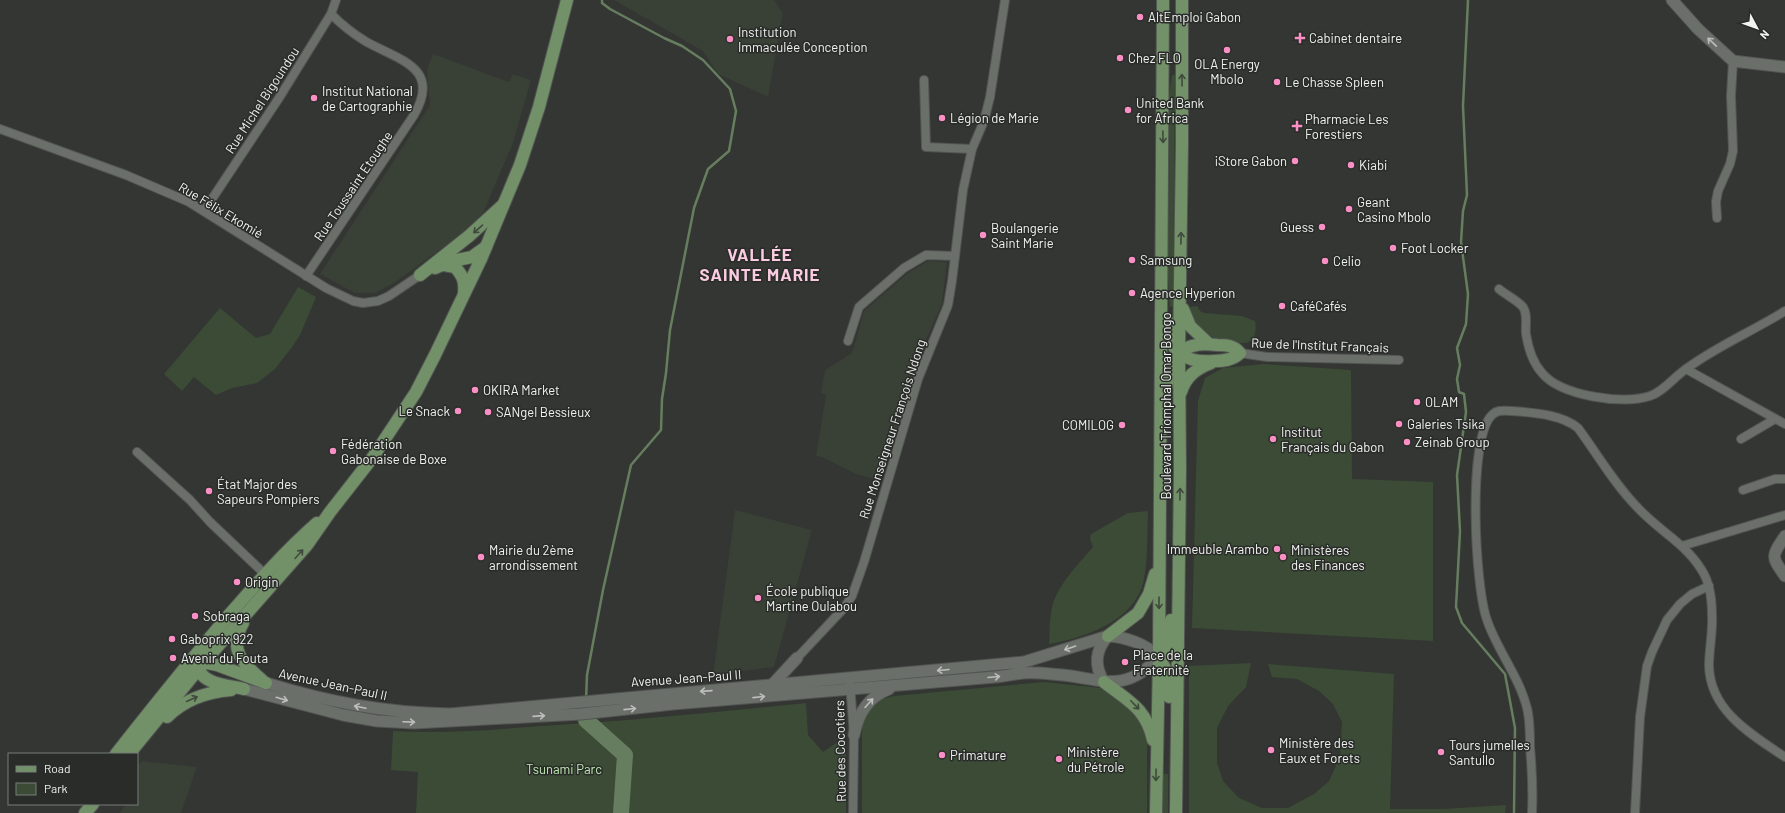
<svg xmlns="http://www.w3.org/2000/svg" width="1785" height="813" viewBox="0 0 1785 813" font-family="Barlow,sans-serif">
<rect width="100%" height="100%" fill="#333632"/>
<g fill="#394036">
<path d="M614,0H774L783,13L768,97L718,74L703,51Z"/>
<path d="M433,54L509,82L513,74L531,80L513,143L483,213L467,230L394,283L375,293H355L320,274L430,105L427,69Z"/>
<path d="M928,261L947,262L942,304L919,355L882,478L880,481L856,474L822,457L816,456L826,395L821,393L825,370L852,353L864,311L908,273Z"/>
<path d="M735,510L812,530L774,667L713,675Z"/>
<path d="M142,761L197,767L181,813H120L126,804H137V767Z"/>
</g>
<g fill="#3b4b36">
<path d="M1172,75H1175L1173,306L1170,307L1167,264L1169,95Z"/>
<path d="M298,287L316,297L300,335L292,347L275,369L257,383L232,388L216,395L194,377L182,391L164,374L220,308L256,338L270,334Z"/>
<path d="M1197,306L1200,311L1204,313L1242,316L1255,321C1257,330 1255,342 1245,343C1223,342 1190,336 1190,307Z"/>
<path d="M1264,364L1351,370L1352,479L1433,482V641L1192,628L1198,401L1205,378L1223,368Z"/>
<path d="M1148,511C1147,532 1148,559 1144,579C1137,620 1085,638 1049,644C1050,631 1049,617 1053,604C1058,585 1080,562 1093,547L1090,538L1091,534L1128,513Z"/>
<path d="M1251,663L1246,687L1228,706L1217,728V763L1223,781L1239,798L1262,808H1288L1314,794L1329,781L1340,757L1342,722L1333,704L1319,691L1297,679L1272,677L1268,664L1394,674L1390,809H1444L1506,805L1505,813H1189V666Z"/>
<path d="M1044,682L1101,688L1107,690L1130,706L1147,733V813H862V724L868,712L881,699L894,696Z"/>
<path d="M806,703L808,735L823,752L839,741L846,746V813H416L418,772L391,770L393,731C443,734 491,730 541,726C629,721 718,712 806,703Z"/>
<path d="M1163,774H1168V813H1162Z"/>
</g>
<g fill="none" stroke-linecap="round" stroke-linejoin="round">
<g stroke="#667e5f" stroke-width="2.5">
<path d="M1468,0L1463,106L1467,195L1463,211L1461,242L1468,294L1466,324L1457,348L1460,365L1457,379L1459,392L1464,394L1466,412L1457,475L1460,531L1456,607L1462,623L1505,674L1515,728L1514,813"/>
<path d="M586,700L587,675L603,590L631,465L661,430L662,399L666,373L670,330L694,208L708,169L729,151L736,111L730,89L703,60L682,46L664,38L610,9L602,3V0"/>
</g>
<path stroke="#667e5f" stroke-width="16" d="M586,720L625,755L621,813"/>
<g stroke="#525552" stroke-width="10">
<g id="street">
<path d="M924,80L926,147L972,149"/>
<path d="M0,129L126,175L189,202L326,288L353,301L363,303L378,301L389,296L420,275"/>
<path d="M204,211L279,98L331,14L336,0"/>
<path d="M1717,218L1716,202L1718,191L1730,164L1733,151L1731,96L1733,61"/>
<path d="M306,276L414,115C442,67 398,60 365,41C352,33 341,24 331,14"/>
<path d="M1499,289C1506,295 1517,300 1523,307C1528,314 1525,326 1526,334C1528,347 1533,363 1542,373C1561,396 1623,405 1650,396C1663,392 1674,377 1686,369C1717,346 1753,331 1785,311"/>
<path d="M848,341L859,307L904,268L926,255L955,256"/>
<path d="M1240,353L1267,357L1399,360"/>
<path d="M1686,369L1785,424"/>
<path d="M1741,439L1775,419"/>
<path d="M137,452L190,500L210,522L268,577"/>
<path d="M1743,490L1775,479H1785"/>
<path d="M1682,546L1785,515"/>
<path d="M797,658L844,608L852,596L864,562L918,379L948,305L952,281L963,190L972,149L984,121L990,97L1005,0"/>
<path d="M850,684L854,735L853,813"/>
<path d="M1532,813C1533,791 1532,769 1530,747C1530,734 1530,720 1527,708C1519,676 1497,650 1487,620C1475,587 1467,439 1492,415C1498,409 1504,411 1512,411C1533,413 1561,414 1578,428C1598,455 1615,485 1638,508C1658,530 1685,543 1701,569C1710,582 1712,600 1712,615C1713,632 1709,649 1709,666C1710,711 1752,735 1785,757"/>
<path d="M1635,813L1640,717L1647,666L1652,652L1667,620L1680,604L1692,594L1709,586"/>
</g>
</g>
<g stroke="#525552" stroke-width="13">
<g id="secondary">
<path d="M1672,0L1698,29L1733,61L1785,67"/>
<path d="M1785,536C1771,557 1771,556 1785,576"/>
<path d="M1104,682C1094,666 1095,650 1108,636"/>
<path d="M772,685L797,658"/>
<path d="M244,689L343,715L377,721L414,723L581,714L673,704L995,677C1005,676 1014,674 1023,673C1035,672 1050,674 1063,675C1106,680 1125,693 1159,657C1146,644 1126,637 1108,636L1024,662L450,714C385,713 328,702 266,683"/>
<path d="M854,735C858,713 868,697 889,689"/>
</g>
</g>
<g stroke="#525552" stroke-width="14">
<g id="primary">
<path d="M444,265L455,267C463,276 465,281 464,293"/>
<path d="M435,268L452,261L472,257L486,247"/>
<path d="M420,275L469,236L503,205"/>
<path d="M1183,309L1190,326L1209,344"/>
<path d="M1167,385C1168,352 1187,341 1217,345C1226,345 1234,345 1240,353C1233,360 1224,361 1214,361C1182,363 1169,351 1167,320"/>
<path d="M1181,392C1186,376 1196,369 1211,363"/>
<path d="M243,623C228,649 242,663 262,680"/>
<path d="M1108,636L1138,613L1149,594L1155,574"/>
<path d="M197,663C199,685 228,685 244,689"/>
<path d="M199,665L207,663L217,665L266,683"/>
<path d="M1104,682C1128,701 1146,708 1153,740"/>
<path d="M1169,697L1167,672L1159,657L1169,640L1171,620"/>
<path d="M167,717C185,699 206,692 231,690"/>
<path d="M116,754C153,707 190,661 229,615C257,583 285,551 317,523"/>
<path d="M129,754L210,655L307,545L330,512L373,457L416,392L435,355L481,259L520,165L539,107L567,0"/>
<path d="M85,813L93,804"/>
<path d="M1156,813L1159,657L1163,0"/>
<path d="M1176,813L1180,468L1179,353L1182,143V0"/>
</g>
</g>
<use href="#street" stroke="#6b6f6a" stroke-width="8"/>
<use href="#secondary" stroke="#6b6f6a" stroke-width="11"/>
<use href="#primary" stroke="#739169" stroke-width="12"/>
</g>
<defs><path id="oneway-shaft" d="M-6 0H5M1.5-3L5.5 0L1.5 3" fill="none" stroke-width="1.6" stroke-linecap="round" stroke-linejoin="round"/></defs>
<g stroke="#bbbeba">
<use href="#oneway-shaft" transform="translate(1712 42) rotate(-136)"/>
<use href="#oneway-shaft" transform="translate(1070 648) rotate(161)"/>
<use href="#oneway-shaft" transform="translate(943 670) rotate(175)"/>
<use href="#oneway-shaft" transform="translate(994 677) rotate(-5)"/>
<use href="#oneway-shaft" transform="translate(706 691) rotate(176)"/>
<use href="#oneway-shaft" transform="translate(759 697) rotate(-6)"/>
<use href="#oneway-shaft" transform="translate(282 699) rotate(16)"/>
<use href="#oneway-shaft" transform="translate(869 703) rotate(-48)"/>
<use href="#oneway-shaft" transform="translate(360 707) rotate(-168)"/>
<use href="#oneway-shaft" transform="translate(630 709) rotate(-6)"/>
<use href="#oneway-shaft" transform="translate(539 716) rotate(-4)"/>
<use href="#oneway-shaft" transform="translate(409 722) rotate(2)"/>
</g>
<g stroke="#3f4a3c">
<use href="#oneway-shaft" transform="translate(1182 80) rotate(-91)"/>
<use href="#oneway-shaft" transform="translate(1163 137) rotate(89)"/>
<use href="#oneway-shaft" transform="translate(478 229) rotate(139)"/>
<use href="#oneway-shaft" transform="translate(1181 238) rotate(-89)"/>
<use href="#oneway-shaft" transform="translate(1180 494) rotate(-89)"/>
<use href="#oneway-shaft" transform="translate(299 554) rotate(-48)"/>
<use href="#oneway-shaft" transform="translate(1159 603) rotate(90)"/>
<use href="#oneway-shaft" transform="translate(192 699) rotate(-24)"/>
<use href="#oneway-shaft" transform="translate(1135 705) rotate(46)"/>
<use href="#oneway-shaft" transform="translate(1156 775) rotate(91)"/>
</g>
<g fill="#fa8fc6" stroke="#292c28" stroke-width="1.5">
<circle cx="1140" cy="17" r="4"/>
<path d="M1298 32h4v4h4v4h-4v4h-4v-4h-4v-4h4z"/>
<circle cx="730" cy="39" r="4"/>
<circle cx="1227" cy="50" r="4"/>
<circle cx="1120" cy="58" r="4"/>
<circle cx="1277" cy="82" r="4"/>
<circle cx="314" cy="98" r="4"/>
<circle cx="1128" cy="110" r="4"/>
<circle cx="942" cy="118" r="4"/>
<path d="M1295 120h4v4h4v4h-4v4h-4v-4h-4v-4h4z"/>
<circle cx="1295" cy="161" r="4"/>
<circle cx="1351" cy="165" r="4"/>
<circle cx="1349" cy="209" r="4"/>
<circle cx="1322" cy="227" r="4"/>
<circle cx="983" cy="235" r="4"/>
<circle cx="1393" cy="248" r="4"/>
<circle cx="1132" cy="260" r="4"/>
<circle cx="1325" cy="261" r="4"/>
<circle cx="1132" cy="293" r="4"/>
<circle cx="1282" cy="306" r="4"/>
<circle cx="475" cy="390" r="4"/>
<circle cx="1417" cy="402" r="4"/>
<circle cx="458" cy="411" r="4"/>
<circle cx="488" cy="412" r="4"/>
<circle cx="1399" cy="424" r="4"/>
<circle cx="1122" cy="425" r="4"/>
<circle cx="1273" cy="439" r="4"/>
<circle cx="1407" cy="442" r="4"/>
<circle cx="333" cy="451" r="4"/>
<circle cx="209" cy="491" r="4"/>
<circle cx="1277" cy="549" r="4"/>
<circle cx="481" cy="557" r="4"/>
<circle cx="1283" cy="557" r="4"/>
<circle cx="237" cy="582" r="4"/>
<circle cx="758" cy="598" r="4"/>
<circle cx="195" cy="616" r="4"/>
<circle cx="172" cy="639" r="4"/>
<circle cx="173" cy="658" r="4"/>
<circle cx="1125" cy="662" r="4"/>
<circle cx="1271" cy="750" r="4"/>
<circle cx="1441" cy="752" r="4"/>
<circle cx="942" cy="755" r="4"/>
<circle cx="1059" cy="759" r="4"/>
</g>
<g text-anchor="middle" stroke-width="3" stroke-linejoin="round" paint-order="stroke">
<g font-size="13" fill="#f0f3f0" stroke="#292c28" text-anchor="start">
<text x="1148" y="22">AltEmploi Gabon</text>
<text x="738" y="37">Institution<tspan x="738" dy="15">Immaculée Conception</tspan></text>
<text x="1309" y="43">Cabinet dentaire</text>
<text x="1128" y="63">Chez FLO</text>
<text x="1227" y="69" text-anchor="middle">OLA Energy<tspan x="1227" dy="15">Mbolo</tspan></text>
<text x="1285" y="87">Le Chasse Spleen</text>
<text x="322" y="96">Institut National<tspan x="322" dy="15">de Cartographie</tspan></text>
<text x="1136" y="108">United Bank<tspan x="1136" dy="15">for Africa</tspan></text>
<text x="950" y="123">Légion de Marie</text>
<text x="1305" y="124">Pharmacie Les<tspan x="1305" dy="15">Forestiers</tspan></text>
<text x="1287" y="166" text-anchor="end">iStore Gabon</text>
<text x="1359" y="170">Kiabi</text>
<text x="1357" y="207">Geant<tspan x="1357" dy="15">Casino Mbolo</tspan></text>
<text x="1314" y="232" text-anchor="end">Guess</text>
<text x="991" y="233">Boulangerie<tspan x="991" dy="15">Saint Marie</tspan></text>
<text x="1401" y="253">Foot Locker</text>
<text x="1140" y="265">Samsung</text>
<text x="1333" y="266">Celio</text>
<text x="1140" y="298">Agence Hyperion</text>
<text x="1290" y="311">CaféCafés</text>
<text x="483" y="395">OKIRA Market</text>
<text x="1425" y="407">OLAM</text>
<text x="450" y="416" text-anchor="end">Le Snack</text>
<text x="496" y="417">SANgel Bessieux</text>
<text x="1407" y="429">Galeries Tsika</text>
<text x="1114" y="430" text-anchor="end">COMILOG</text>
<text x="1281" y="437">Institut<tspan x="1281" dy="15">Français du Gabon</tspan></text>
<text x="1415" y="447">Zeinab Group</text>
<text x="341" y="449">Fédération<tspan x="341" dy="15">Gabonaise de Boxe</tspan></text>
<text x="217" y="489">État Major des<tspan x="217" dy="15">Sapeurs Pompiers</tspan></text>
<text x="1269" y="554" text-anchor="end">Immeuble Arambo</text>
<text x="489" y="555">Mairie du 2ème<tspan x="489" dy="15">arrondissement</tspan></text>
<text x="1291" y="555">Ministères<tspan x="1291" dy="15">des Finances</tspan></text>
<text x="245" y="587">Origin</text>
<text x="766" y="596">École publique<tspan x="766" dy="15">Martine Oulabou</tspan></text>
<text x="203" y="621">Sobraga</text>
<text x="180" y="644">Gaboprix 922</text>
<text x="1133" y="660">Place de la<tspan x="1133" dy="15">Fraternité</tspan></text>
<text x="181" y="663">Avenir du Fouta</text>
<text x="1279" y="748">Ministère des<tspan x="1279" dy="15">Eaux et Forets</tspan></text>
<text x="1449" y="750">Tours jumelles<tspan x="1449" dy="15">Santullo</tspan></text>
<text x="1067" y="757">Ministère<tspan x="1067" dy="15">du Pétrole</tspan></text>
<text x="950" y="760">Primature</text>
</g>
<g font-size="13" fill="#f0f3f0" stroke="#292c28">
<text transform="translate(262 100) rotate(-57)" y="5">Rue Michel Bigoundou</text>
<text transform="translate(353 186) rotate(-56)" y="5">Rue Toussaint Etoughe</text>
<text transform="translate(221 210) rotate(31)" y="5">Rue Félix Ekomié</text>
<text transform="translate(1320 345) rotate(2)" y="5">Rue de l'Institut Français</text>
<text transform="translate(1166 406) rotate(-90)" y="5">Boulevard Triomphal Omar Bongo</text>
<text transform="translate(892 429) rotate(-72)" y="5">Rue Monseigneur François Ndong</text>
<text transform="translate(686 678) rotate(-4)" y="5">Avenue Jean-Paul II</text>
<text transform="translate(333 684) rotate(12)" y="5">Avenue Jean-Paul II</text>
<text transform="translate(840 751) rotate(-91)" y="5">Rue des Cocotiers</text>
</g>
<g font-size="13" fill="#c0eab4" stroke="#292c28">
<text x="564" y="774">Tsunami Parc</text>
</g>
<g font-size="17" font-weight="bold" letter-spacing="1" fill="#facbe1" stroke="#292c28">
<text x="760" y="261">VALLÉE<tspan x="760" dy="20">SAINTE MARIE</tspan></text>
</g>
</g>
<rect x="8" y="753" width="130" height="52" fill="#292c28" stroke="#797c78"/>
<rect x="16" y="766" width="20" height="6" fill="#739169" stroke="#797c78"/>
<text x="44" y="773" font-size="12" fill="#f0f3f0">Road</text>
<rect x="16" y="783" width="20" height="12" fill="#3b4b36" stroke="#797c78"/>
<text x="44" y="793" font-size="12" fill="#f0f3f0">Park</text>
<g transform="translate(1757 28) rotate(131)" stroke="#292c28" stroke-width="3" paint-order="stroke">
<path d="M0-3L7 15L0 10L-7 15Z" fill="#f0f3f0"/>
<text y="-6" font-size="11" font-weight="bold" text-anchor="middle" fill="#f0f3f0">N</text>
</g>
</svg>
